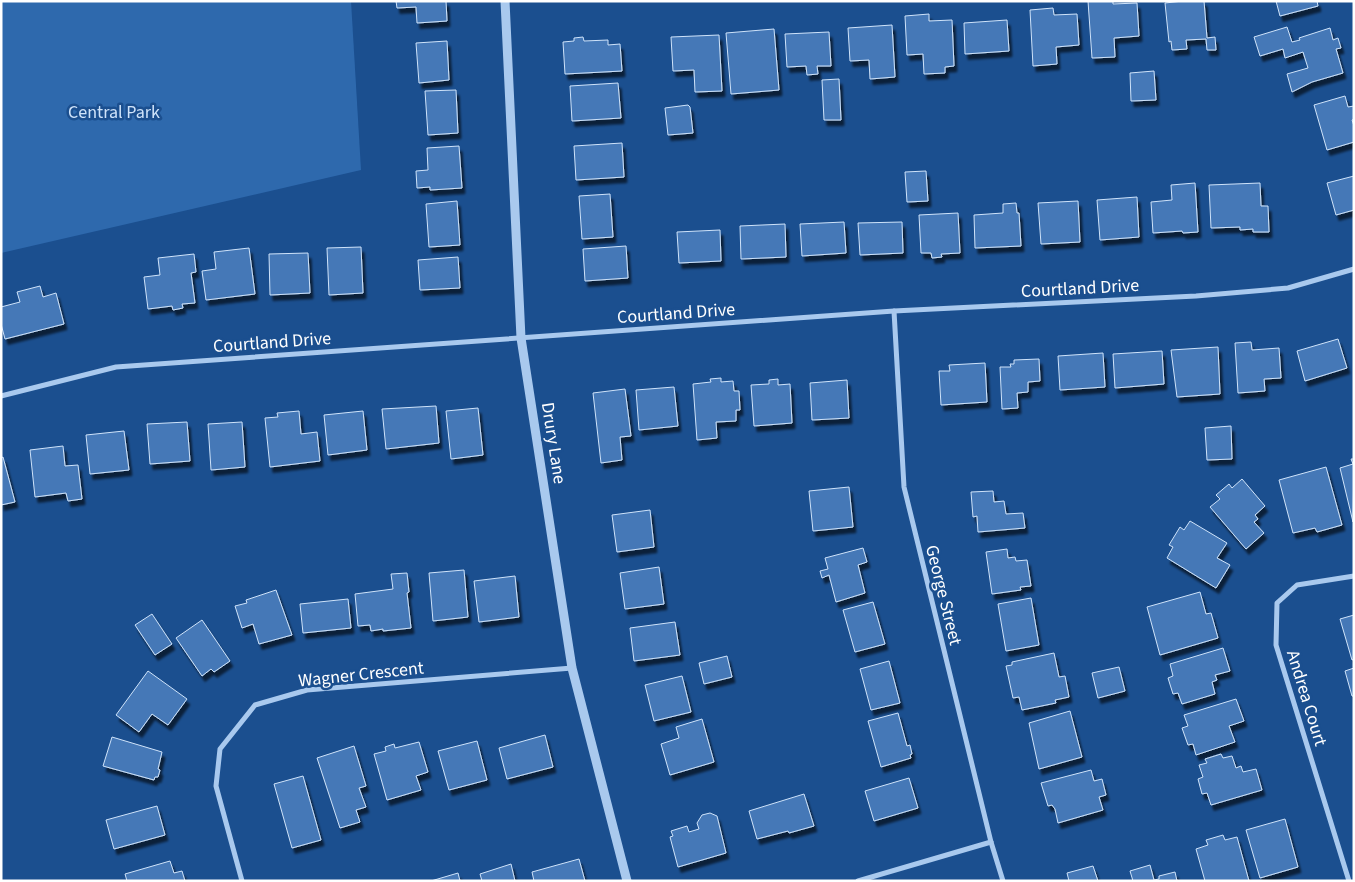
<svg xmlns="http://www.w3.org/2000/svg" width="1355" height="882" viewBox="0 0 1355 882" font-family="'Source Sans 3',sans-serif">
<defs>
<filter id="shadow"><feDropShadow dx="3" dy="5.5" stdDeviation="1" flood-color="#0009"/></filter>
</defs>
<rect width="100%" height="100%" fill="#1b4f8f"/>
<path fill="#2e69ad" d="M1,1H351L361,170L1,253Z"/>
<g fill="#4478b7" stroke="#cfe3fa" filter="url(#shadow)">
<path d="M396,1H446L447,21L417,23L416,7L397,8Z"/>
<path d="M1088,1H1113V4L1137,3L1139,36L1114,38L1115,57L1092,58Z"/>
<path d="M1183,1H1204L1207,38L1215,37L1216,50H1207L1206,39L1186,40L1187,49L1172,50L1171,41L1169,42L1165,3Z"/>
<path d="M1276,1H1317L1318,6L1280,16Z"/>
<path d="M1053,8L1054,15L1077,14L1079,45L1056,47L1057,64L1033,66L1030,10Z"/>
<path d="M929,14V21L952,20L954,66L945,67V73L924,74L923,54L907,55L905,16Z"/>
<path d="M1007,20L1009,51L965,54L964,23Z"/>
<path d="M892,25L895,77L870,79L869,60L850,61L848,28Z"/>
<path d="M1287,27L1292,42L1300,40L1299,38L1330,28L1333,40L1338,38L1341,48L1336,49L1343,73L1312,82L1292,92L1287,74L1308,68L1303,52L1285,58L1283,49L1260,56L1254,37Z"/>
<path d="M774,29L779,90L731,94L726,33Z"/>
<path d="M829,32L831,66H817L818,74L807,75L806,66L787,67L785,34Z"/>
<path d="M719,35L722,91L695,92L694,70L673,71L671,37Z"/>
<path d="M583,37L584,41L608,40V45L620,44L622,71L565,74L563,42L574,41V38Z"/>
<path d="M447,41L449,80L419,83L416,43Z"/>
<path d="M1154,71L1156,100L1131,101L1130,73Z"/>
<path d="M839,79L841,120H824L822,80Z"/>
<path d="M618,83L621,118L572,121L570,86Z"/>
<path d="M456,90L458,133L428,135L425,91Z"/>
<path d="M1345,96L1348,107L1354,106V119L1352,120L1354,126V142L1327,150L1314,105Z"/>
<path d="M688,105L690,107L693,133L668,135L665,108Z"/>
<path d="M622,143L624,177L576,180L574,146Z"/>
<path d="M459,146L462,188L430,190V187L417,188L416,171L428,170L427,148Z"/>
<path d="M926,171L928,201L907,202L905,172Z"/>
<path d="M1354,176V210L1336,215L1327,183Z"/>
<path d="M1195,183L1198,232L1183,233L1182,231L1153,233L1151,202L1172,200L1171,185Z"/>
<path d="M1260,183L1261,206H1268L1269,232H1253V229L1240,230V227L1211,228L1209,185Z"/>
<path d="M610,194L613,237L582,239L579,196Z"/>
<path d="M1137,197L1139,237L1100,240L1097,200Z"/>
<path d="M457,201L460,245L429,247L426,204Z"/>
<path d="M1078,201L1080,242L1041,244L1038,203Z"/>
<path d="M1016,203L1017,213H1019L1021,246L975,248L974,215L1003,213V204Z"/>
<path d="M958,213L960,253L941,254L942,257L932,258L931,253H921L919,215Z"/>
<path d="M844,222L846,253L802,256L800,224Z"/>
<path d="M902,222L903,253L860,255L858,223Z"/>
<path d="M785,224L786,257L741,259L740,226Z"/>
<path d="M720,230L721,261L679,263L677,232Z"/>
<path d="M626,246L628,278L585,281L583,249Z"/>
<path d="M361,247L363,293L329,295L327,248Z"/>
<path d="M249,248L255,294L206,300L202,271L216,269L214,252Z"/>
<path d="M308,253L310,293L270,295L269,254Z"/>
<path d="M194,254L196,272L191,273L195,303L182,304L183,308L173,310L172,306L148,309L144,277L160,275L158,258Z"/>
<path d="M458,257L460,288L420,290L418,260Z"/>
<path d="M40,286L43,297L56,293L64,324L5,339L1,324V307L20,302L17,292Z"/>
<path d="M1338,339L1347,368L1305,381L1297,351Z"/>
<path d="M1251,342L1252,350L1279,348L1281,378L1264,379L1265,391L1238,393L1235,343Z"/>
<path d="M1218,347L1220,394L1177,397L1171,350Z"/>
<path d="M1162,351L1164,384L1115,388L1113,354Z"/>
<path d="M1103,353L1105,387L1060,390L1058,356Z"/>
<path d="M1039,359L1040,381L1028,382V392L1017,393L1018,408L1002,409L1000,367H1011L1010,364H1014V360Z"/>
<path d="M985,363L987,402L941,405L939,371H950L949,365Z"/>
<path d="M721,378V382L733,381L734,391H739L740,410H736V421L716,422L717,438L697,440L693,384L711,382L710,379Z"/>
<path d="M778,379V385L790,384L792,423L754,426L751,385L769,384V380Z"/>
<path d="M847,380L849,418L812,420L810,383Z"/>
<path d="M674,387L678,426L639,430L636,390Z"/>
<path d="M625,389L631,436L620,437L622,460L601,463L593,393Z"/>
<path d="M436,406L439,443L386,449L382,409Z"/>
<path d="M478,408L483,455L451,459L446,411Z"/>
<path d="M299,411L301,434L317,432L320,461L270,467L265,418L278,417L277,413Z"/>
<path d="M363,411L367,450L328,455L324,415Z"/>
<path d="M187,422L190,461L150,464L147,424Z"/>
<path d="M242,422L245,467L211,470L208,424Z"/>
<path d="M1231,426L1232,459L1207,460L1205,428Z"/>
<path d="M124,431L129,470L90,474L86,435Z"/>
<path d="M63,446L65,466L78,465L82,499L68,501L66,493L35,497L30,450Z"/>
<path d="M3,457L15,502L1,505V458Z"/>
<path d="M1351,459H1354L1353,522L1340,468L1353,464Z"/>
<path d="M1326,467L1342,525L1317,532L1315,528L1293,533L1279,480Z"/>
<path d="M1242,479L1265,506L1255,515L1258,519L1254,522L1264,533L1246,549L1210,507L1220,499L1216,495L1229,484L1232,488Z"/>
<path d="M849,487L853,527L813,531L809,491Z"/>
<path d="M993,491L994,502L1004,501L1006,514L1023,513L1025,528L978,532L977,516L973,517L971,492Z"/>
<path d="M650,510L654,547L617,552L612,515Z"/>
<path d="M1190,521L1227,543L1217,558L1230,565L1216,588L1167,558L1173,547L1169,545L1180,527L1184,530Z"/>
<path d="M863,548L867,562L858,565L865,593L836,602L829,575L822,578L820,571L828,569L825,558Z"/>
<path d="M1007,549L1008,558L1015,557L1016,561L1027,560L1031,586L1020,587L1021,590L992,594L986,552Z"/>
<path d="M659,567L664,604L625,609L620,573Z"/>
<path d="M464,570L468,617L433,621L429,573Z"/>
<path d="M407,573L409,592L407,593L411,628L383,631V629L371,631L370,625L358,626L355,594L393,589L391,574Z"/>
<path d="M515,576L519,617L479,622L474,581Z"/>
<path d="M276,590L292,635L259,644L253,624L242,628L235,606L247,603L246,600Z"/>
<path d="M1200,592L1206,614L1211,613L1218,638L1160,655L1147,607Z"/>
<path d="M1031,598L1039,645L1006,651L998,604Z"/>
<path d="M348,599L351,628L303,633L300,604Z"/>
<path d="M873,602L885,644L855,652L843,610Z"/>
<path d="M152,614L172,644L155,655L135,625Z"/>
<path d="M1354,615V659L1352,660L1340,619Z"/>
<path d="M202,620L230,661L214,672L211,669L202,676L176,638Z"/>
<path d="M675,622L680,655L634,661L630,628Z"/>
<path d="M1223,648L1230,671L1215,675L1217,680L1212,682L1215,694L1182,704L1178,693L1173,694L1168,678L1173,676L1170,664Z"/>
<path d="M1054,653L1059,677L1065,676L1069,697L1055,700L1056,703L1022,710L1019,697L1013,698L1006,666L1012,665V662Z"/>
<path d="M727,656L732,677L704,684L699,663Z"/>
<path d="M889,661L900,703L871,710L860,669Z"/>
<path d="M1119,667L1125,691L1098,698L1092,673Z"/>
<path d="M1354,668V696H1352L1345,671Z"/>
<path d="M148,671L187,699L168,725L152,714L139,732L116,715Z"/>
<path d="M682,676L691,712L654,721L645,685Z"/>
<path d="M1236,699L1244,721L1229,726L1235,742L1196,755L1193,744L1188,745L1182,728L1188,726L1184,715Z"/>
<path d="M1070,711L1082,757L1039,769L1029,723Z"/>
<path d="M898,713L907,746L910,745L912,754L910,755L911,758L881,767L868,721Z"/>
<path d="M702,719L714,762L670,775L661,744L679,738L676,727Z"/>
<path d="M545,735L553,767L507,779L499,748Z"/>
<path d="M112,737L162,752L158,769L160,770L158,777H155L154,780L103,766Z"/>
<path d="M477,741L487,780L449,790L438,751Z"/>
<path d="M419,742L428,772L416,776L421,790L387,800L374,754L386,751L385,747L394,744L395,748Z"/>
<path d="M354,746L366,786L359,788L366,807L356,810L360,822L340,828L317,758Z"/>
<path d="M1221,754L1223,758L1232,756L1236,768L1241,766L1243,772L1256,769L1262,790L1211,805L1207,793L1202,794L1198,779L1203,777L1199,765L1207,763L1205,759Z"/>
<path d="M1091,770L1094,781L1102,779L1106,795L1099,797L1103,810L1058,823L1055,809L1052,805L1048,806L1041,783Z"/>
<path d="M303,776L321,840L292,848L274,784Z"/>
<path d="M909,778L918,808L874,821L865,791Z"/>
<path d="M804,794L814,826L789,833L788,831L757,839L749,811Z"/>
<path d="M157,806L165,835L114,849L106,820Z"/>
<path d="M710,813L717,816L726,853L678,867L670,837L673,836L671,831L687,826L689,832L699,829L697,823L702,815Z"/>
<path d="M1285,819L1298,867L1260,878L1246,830Z"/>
<path d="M1223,835L1225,840L1237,837L1249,881H1205L1196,849L1208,845L1206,840Z"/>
<path d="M579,859L585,881H534L532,872Z"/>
<path d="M170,861L174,873L182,871L185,881H127L125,874Z"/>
<path d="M511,864L515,881H482L480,874Z"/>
<path d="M1150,865L1154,880L1159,879V876L1175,872L1177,881H1133L1130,871Z"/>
<path d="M1093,866L1098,881H1069L1067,873Z"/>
<path d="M458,873L460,881H431Z"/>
</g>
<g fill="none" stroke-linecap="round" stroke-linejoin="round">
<g stroke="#a9c9ee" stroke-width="5">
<path d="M894,311L904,487L991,842L1003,881"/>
<path d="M1,396L116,367L894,311L1196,296L1288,288L1354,269"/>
<path d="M242,881L216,786L220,749L255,705L307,690L572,668"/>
<path d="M858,881L991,842"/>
<path d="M1349,881L1276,645L1277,603L1297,585L1354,576"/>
</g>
<path stroke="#a9c9ee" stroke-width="9" d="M505,1L521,338L572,668L627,881"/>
</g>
<g text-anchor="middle" stroke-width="5" stroke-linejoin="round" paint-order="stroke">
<g font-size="18" fill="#cfe3fa" stroke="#1b4f8f">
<text x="114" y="118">Central Park</text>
</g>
<g font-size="18" fill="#fff" stroke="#1b4f8f">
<text transform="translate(1080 288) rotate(-3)" y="6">Courtland Drive</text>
<text transform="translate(676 313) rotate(-4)" y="6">Courtland Drive</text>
<text transform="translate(272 342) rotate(-4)" y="6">Courtland Drive</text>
<text transform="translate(554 443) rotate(81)" y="6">Drury Lane</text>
<text transform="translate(944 595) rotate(76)" y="6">George Street</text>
<text transform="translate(361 674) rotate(-6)" y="6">Wagner Crescent</text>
<text transform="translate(1307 698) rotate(73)" y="6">Andrea Court</text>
</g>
</g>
<rect width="1355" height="882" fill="none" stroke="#ffffff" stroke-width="5"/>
</svg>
